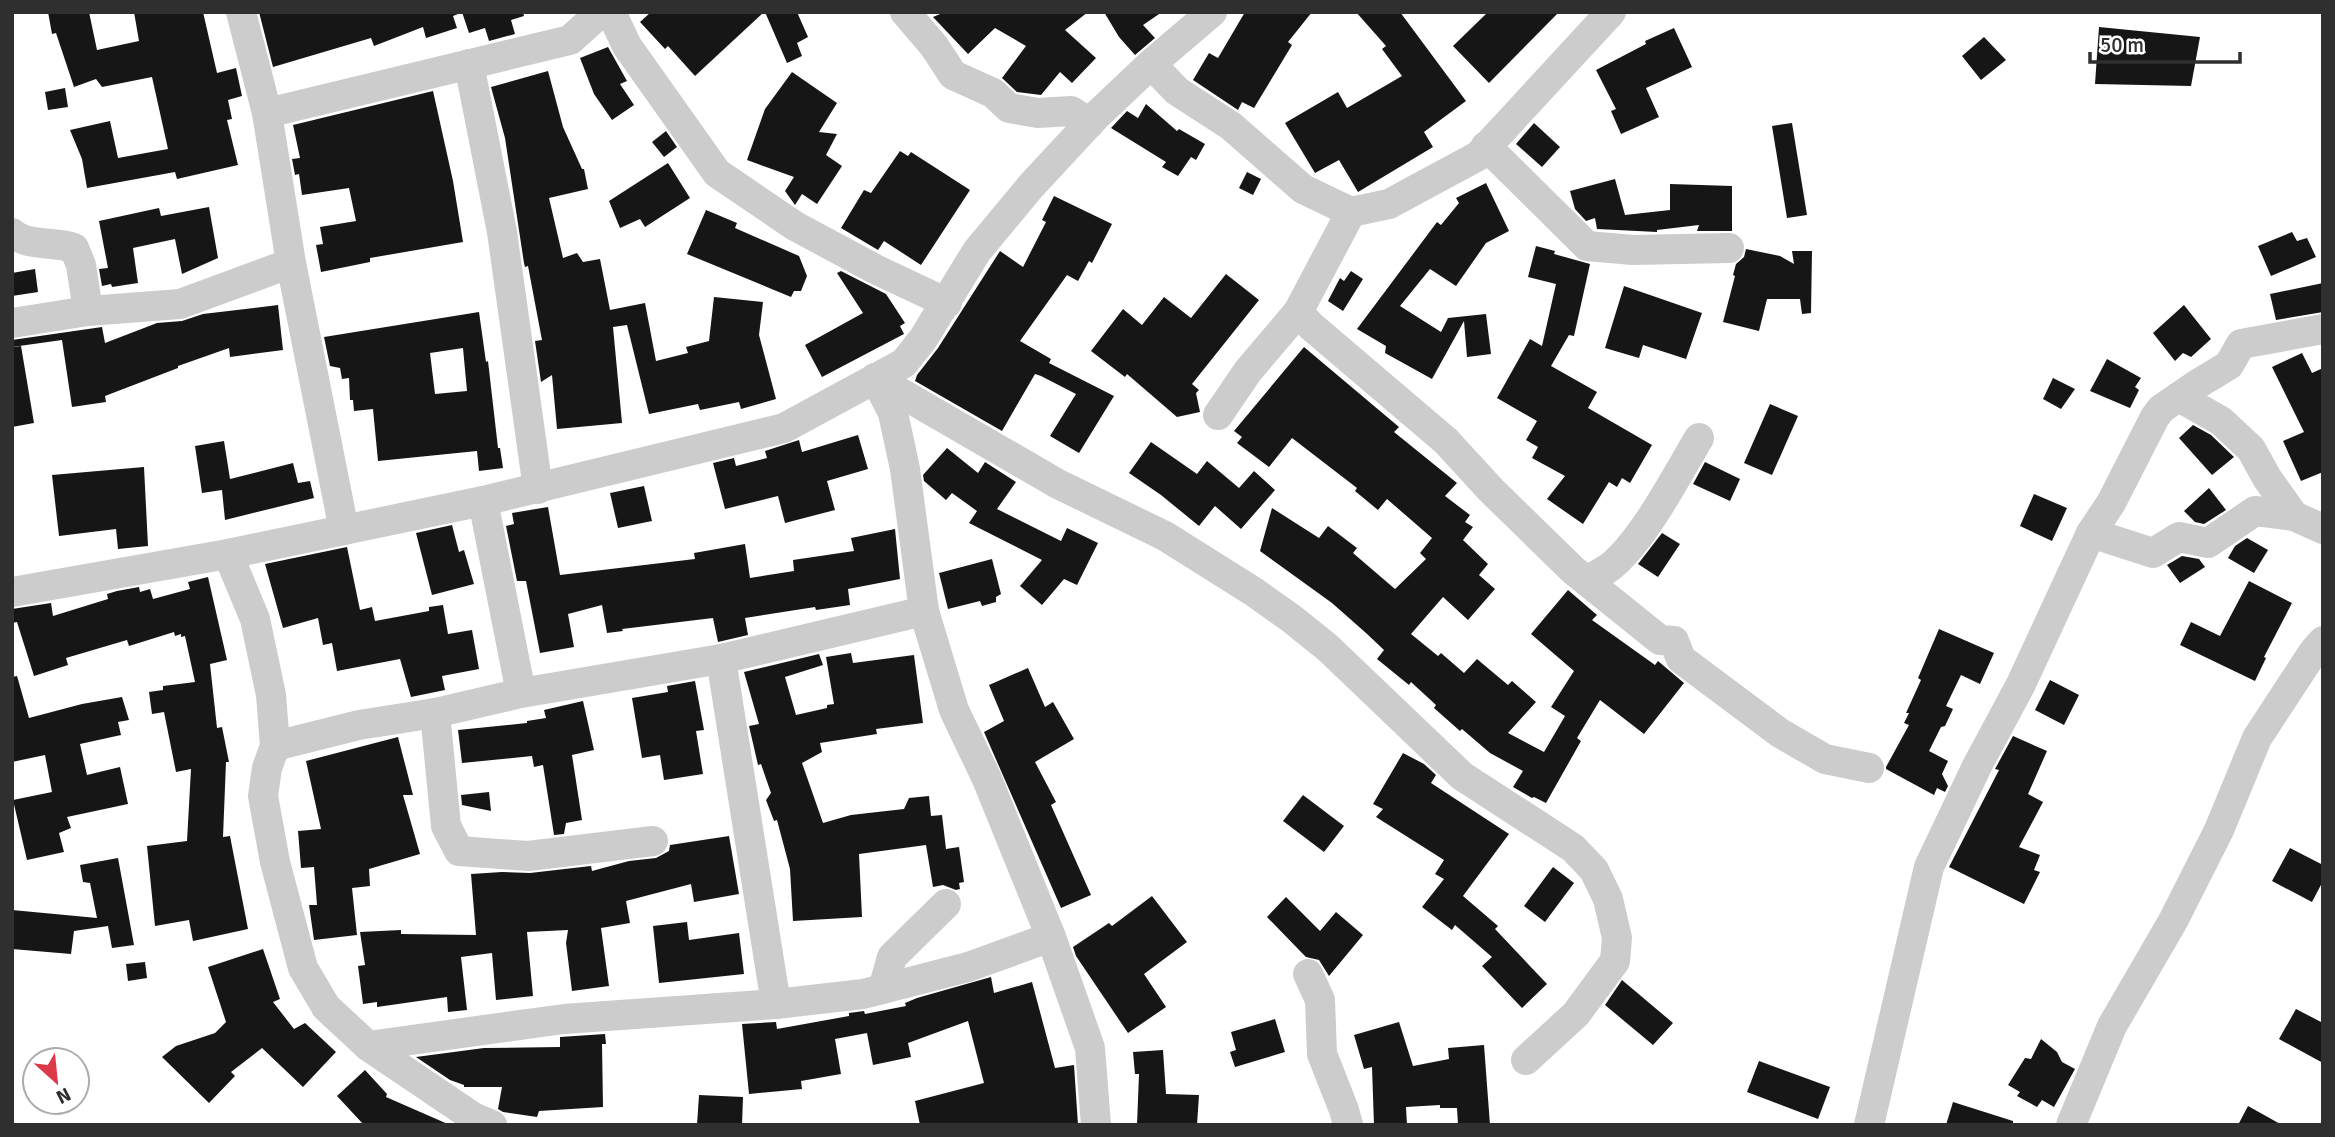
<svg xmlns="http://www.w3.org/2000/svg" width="2335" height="1137" viewBox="0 0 2335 1137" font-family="Signika,sans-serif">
<rect width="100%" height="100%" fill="#fff"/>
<g fill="#161616" fill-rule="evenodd">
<path d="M48,12H89L97,50L139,41L134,12H203L217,73L236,68L242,96L228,100L232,119L227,120L238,165L177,179L175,172L87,188L82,159L70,130L110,121L118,158L168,149L152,77L102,87L96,79L74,87L56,33L52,34Z"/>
<path d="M259,12H458V14L453,16L457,28L426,38L423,27L374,46L371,38L273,67Z"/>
<path d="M462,12H523L524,16L511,20L515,34L489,41L485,28L469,33Z"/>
<path d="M651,12H764L695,76L668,46L665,49L640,22Z"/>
<path d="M765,12H797L808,37L797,43L802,56L787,63Z"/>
<path d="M945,12H1088L1065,30L1096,58L1072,83L1060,72L1041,95L1017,92L1002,78L1026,46L995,28L968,54L933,17Z"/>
<path d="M1104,12H1162L1143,25L1155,38L1135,55L1119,37Z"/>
<path d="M1245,12H1312L1288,42L1292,45L1254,108L1242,102L1238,110L1193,80L1209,53L1218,58Z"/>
<path d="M1356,12H1400L1466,101L1424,132L1433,147L1358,192L1339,160L1315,173L1285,123L1338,92L1347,108L1402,76L1382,49L1386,46Z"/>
<path d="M1488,12H1559L1489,83L1453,46Z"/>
<path d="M2099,27L2200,37L2191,86L2095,84Z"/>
<path d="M1674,28L1692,67L1646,88L1659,117L1621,134L1611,111L1616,109L1596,70L1646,44L1645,41Z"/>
<path d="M1984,37L2006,60L1981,80L1962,56Z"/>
<path d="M608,47L627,81L620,84L634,105L612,120L594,94L580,58Z"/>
<path d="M548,71L563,127L582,169H584L588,189L549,198L563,258L577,253L583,262L600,259L610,310L645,303L656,361L688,353L686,347L709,341L714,297L763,302L759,335L776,399L741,409L739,402L700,410L698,404L649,414L627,325L613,327L622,423L557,429L552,375L541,382L535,341L542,340L541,335L528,266L525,267L524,263L505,138L491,87Z"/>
<path d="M792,72L837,103L819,132L837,134L826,155L842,166L817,204L802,194L795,205L785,191L794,177L747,160L765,109Z"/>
<path d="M65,88L68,107L48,110L45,92Z"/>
<path d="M433,91L453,181L463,242L370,258V262L321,272L316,245L323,244L320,227L356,221L349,188L302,195L299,174L295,175L292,159L300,158L293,125Z"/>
<path d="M1146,104L1177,131L1179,129L1205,144L1196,160L1191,157L1178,176L1162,167L1166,162L1111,128L1127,111L1138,118Z"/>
<path d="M1534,123L1560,147L1542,167L1516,144Z"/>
<path d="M1792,123L1807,215L1787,218L1772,126Z"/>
<path d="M666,131L677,147L664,157L652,142Z"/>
<path d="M900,151L908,156L911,152L970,190L921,265L884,241L878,250L841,228L864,190L871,193Z"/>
<path d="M668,163L690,198L645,227L640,219L620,228L609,201Z"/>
<path d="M1247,172L1261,179L1253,195L1239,188Z"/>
<path d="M1615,179L1625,215L1670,210V184L1732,186V231H1697L1699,225L1657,230V232L1597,229L1595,218L1586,221L1575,209L1570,191Z"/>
<path d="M1486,183L1509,231L1486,243L1456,286L1430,269L1400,306L1441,332L1448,318L1486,314L1491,354L1467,357L1464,321L1432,379L1385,353L1386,346L1357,329L1437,222L1441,225L1459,203L1456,198Z"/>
<path d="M1054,196L1112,224L1092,263L1089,261L1078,281L1067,275L1020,341L1051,359L1049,363L1114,396L1079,453L1050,436L1076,394L1041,376L1035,374L1002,431L915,381L917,375L938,348L1000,251L1023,267L1046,222L1042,220Z"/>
<path d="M209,207L218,258L182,274L175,239L133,248L138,283L112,287L111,284L102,286L99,269L108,268L99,221L159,208L161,216Z"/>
<path d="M706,210L737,223L735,228L799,256L807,276L801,291H794L791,297L687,254Z"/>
<path d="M2292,232L2297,241L2307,238L2316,257L2271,276L2258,246Z"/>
<path d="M1536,246L1555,251L1554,254L1590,264L1574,336L1569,335L1551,366L1597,392L1588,408L1652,445L1630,483L1622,478L1617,487L1609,482L1583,524L1547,499L1565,476L1532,458L1538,447L1526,440L1537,421L1497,398L1530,339L1542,346L1556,284L1528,277Z"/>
<path d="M1746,249L1780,256L1794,264L1792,251H1812L1811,313L1802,314L1800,299H1767L1759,331L1723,322L1735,276L1733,275L1736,264L1744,257Z"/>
<path d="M35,269L38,292L12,296V273Z"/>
<path d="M841,271L886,294L905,323L900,326L904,334L822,377L805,345L863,313L837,273Z"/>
<path d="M1351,271L1363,279L1343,311L1328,301L1340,278L1344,281Z"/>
<path d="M1226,274L1259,300L1192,384L1199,390L1196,393L1200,412L1177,417L1127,374L1125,377L1091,351L1123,309L1142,325L1164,297L1191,318Z"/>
<path d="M2323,283V312L2276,320L2270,294Z"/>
<path d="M1624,286L1702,313L1686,359L1643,345L1639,358L1605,348Z"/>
<path d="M278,305L283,350L230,357L229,348L178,366V368L105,396L106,402L72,407L62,340L12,347V340L102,327L105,343L157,323L182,321L203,314Z"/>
<path d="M2184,305L2211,339L2191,357L2183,353L2175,361L2153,333Z"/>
<path d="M479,312L486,362L488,361L498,448H500L503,468L479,471L477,451L378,461L373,409L354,411L353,400H350L349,378L342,379L340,368L330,366L324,337ZM463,348L467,391L435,394L430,353Z"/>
<path d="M21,346L34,423L12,427V347Z"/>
<path d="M1304,347L1399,427L1394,432L1457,483L1445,496L1470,515L1465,522L1473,527L1463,540L1488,564L1479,575L1495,589L1468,620L1443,597L1411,634L1438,656L1441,653L1464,673L1477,659L1508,685L1512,681L1536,702L1508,733L1544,752L1565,716L1551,707L1574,671L1531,634L1568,590L1597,615L1592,620L1655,665L1658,661L1684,683L1644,734L1600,700L1577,738L1581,741L1546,803L1534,797L1532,798L1513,787L1523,771L1490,753L1462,729L1460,731L1434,708L1436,705L1411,682L1409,685L1377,659L1384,650L1366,633L1332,603L1260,551L1272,508L1319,538L1328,526L1357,548L1353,553L1395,589L1426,559L1420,553L1432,538L1387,499L1378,510L1355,491L1357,488L1292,438L1269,467L1237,443L1242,437L1234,431Z"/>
<path d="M2302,353L2312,373L2323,368V472L2301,481L2283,441L2304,432L2272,367Z"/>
<path d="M2107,359L2141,378L2135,387L2139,390L2130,408L2090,391Z"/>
<path d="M2053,378L2075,389L2061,409L2043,399Z"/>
<path d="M1770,404L1798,416L1772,475L1744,463Z"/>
<path d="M2193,425L2211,435L2234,457L2212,475L2179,438Z"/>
<path d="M858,435L868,469L827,481L835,510L785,523L778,496L725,509L713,463L734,458L736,466L767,458L765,451L799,440L802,452Z"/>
<path d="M224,441L230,479L293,463L298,483L310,481L314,498L225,520L222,490L202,493L195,446Z"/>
<path d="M1151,442L1197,474L1207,461L1239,488L1254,471L1275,490L1241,529L1215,506L1199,526L1161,495L1129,473Z"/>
<path d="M947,448L978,473L985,462L1016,482L997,509L1061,541L1067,528L1098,543L1077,585L1064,579L1042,605L1020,586L1042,560L969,523L977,511L952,493L946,500L924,481L923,475Z"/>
<path d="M1705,462L1740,479L1730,501L1693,484Z"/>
<path d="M144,467L148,546L118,549L116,529L59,536L52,475Z"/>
<path d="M644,486L652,521L618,528L610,493Z"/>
<path d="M2209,488L2226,510L2204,524L2195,522L2184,511Z"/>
<path d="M2034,494L2067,508L2052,541L2020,526Z"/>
<path d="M548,507L560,575L695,559L694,553L745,544L750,578L794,571L793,560L854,551L851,538L895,529L900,579L848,589L850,605L816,610L815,607L745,618L748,635L718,642L713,618L622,629L623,631L607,633L602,605L568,614L574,647L540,653L526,581H517L506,526L514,524L512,513Z"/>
<path d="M452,525L459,552L464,550L474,584L432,595L416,533Z"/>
<path d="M1662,533L1680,544L1658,577L1638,564Z"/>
<path d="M2247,538L2268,550L2254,573L2228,558L2235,546Z"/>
<path d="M347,547L360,610L372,607L375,621L429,611V607L443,605L448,634L472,630L479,669L442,676L445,690L411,697L400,659L337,671L332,643L323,645L318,618L283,628L265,564Z"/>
<path d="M2182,556L2199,559L2205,567L2180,583L2167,565Z"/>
<path d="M992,559L1001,594L996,597V602L982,606L980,601L948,609L939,573Z"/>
<path d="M208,577L227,660L210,664L217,728L222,727L229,762H226L223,837L230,836L248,929L193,941L189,920L155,926L147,846L187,841L191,769L176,772L164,712L152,714L149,692L163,690V686L195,682L185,636L181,637V634L175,636L174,632L129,646L127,640L66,658L68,665L34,676L17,622L12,623V609L51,603L53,616L108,599L107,594L117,591L139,587L140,592L150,589L153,599L190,589L188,582Z"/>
<path d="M2249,581L2292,603L2264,657L2266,658L2255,681L2180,645L2191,622L2220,636Z"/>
<path d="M1939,629L1994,653L1980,684L1961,675L1946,706L1953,709L1945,726L1941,727L1929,751L1948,761L1942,774L1948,786L1945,792L1937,788L1934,795L1886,769V767L1909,725L1904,723L1909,713H1906L1921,680L1918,678Z"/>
<path d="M851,653L853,663L914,655L923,723L876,729L877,734L820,743L822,752L802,763L823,823L851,815L904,809L909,798L929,796L931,816L942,815L946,849L959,847L964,882L959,883L960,889L956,890L943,885L933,887L926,845L859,854L862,917L793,921L790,869L777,820L774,821L766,800L771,793L761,764L758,765L749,726L759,724L744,672L819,654L823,665L785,677L796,715L827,708V705L834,704L826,657Z"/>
<path d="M1028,668L1045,707L1053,702L1074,739L1035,762L1056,802L1051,805L1091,895L1061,908L984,732L1004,721L989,685Z"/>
<path d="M17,676L29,718L82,704L122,697L129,720L118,722L121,735L80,744L87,775L120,767L128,804L67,817L71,828L59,833L64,852L27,860L13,800L52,792L45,755L12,762V677Z"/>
<path d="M2050,680L2079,695L2064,725L2035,710Z"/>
<path d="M695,681L704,730L696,731L703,774L664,780L660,755L642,758L632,698L668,692L667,686Z"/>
<path d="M583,701L594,750L572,755L582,820L566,823L564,834L554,835L543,765L534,767L532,756L462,763L458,730L527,723V721L546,718L544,710Z"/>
<path d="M2013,736L2047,751L2028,794L2043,802L2019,847L2040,855L2034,870L2040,872L2024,904L1949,867L1999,770L1995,769Z"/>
<path d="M398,737L413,795H403L420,854L369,869L370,886L352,888L357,935L314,940L309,905H317L314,867L301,868L298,831L321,829L306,761Z"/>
<path d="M1403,753L1424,764L1436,775L1431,783L1509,834L1463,896L1498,926L1495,929L1547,984L1522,1008L1482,966L1492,957L1455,925L1452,930L1422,907L1444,879L1435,874L1444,860L1376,817L1383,809L1373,804Z"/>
<path d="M489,792L491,811L462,805L461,795Z"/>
<path d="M1303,795L1344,826L1324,852L1283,821Z"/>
<path d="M729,836L739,894L694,902L691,884L626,901L630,923L601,928L609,986L572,991L566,943L568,930L527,932L533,996L496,1000L492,953L461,957L467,1010L448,1012L447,997L377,1007V1002L363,1004L358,966L365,965L360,932L401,930V934L476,935L471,874L502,872L530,873L591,866L592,871L629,861L656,858L669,851L670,845Z"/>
<path d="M2290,848L2323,865V881L2312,902L2272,881Z"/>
<path d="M118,858L134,945L112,948L108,926L74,931L71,954L12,949V910L97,918L90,883L83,882L80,865Z"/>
<path d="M1553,867L1574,883L1545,922L1524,906Z"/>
<path d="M1152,896L1187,942L1144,974L1166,1007L1128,1033L1076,956L1073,947L1109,923L1112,926Z"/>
<path d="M1286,897L1320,931L1336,912L1363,935L1329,976L1319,960L1306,957L1302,953L1267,917Z"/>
<path d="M687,922L689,940L739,933L744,974L659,983L653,926Z"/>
<path d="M263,949L280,999L273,1002L294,1029L305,1023L336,1052L303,1087L262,1048L231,1072L235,1076L209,1103L162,1057L176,1046L215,1033L226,1022L208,967Z"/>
<path d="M145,962L147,978L128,981L126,964Z"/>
<path d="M991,977L994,993L1032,982L1055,1068L1074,1065L1078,1125H920L915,1101L984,1083L968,1021L908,1043L911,1057L873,1065L867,1033L835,1039L841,1074L801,1081L802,1089L749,1094L742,1024L776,1022L777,1029L849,1016V1013L864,1011L865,1014L906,1006L905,1003L917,998Z"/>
<path d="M1622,980L1673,1023L1653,1045L1605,1005Z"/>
<path d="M2296,1009L2323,1023V1063L2279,1039Z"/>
<path d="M1275,1019L1285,1052L1235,1067L1230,1052L1236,1050L1231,1032Z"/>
<path d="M1399,1022L1413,1066L1449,1059L1448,1048L1484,1045L1490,1125H1458L1457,1108H1440V1105L1406,1107L1407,1125H1374L1372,1067L1364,1069L1354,1035Z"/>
<path d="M605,1034L606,1044H602L603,1107L539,1111L537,1117L503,1112L498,1109L502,1087H464V1085L450,1080L416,1057L484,1048L560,1047V1037Z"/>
<path d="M2041,1039L2057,1052L2062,1062L2075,1069L2054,1107L2042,1100L2037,1107L2017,1096L2020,1092L2008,1085L2025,1058L2031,1059Z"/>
<path d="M1163,1050L1166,1094L1199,1095L1197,1125H1137L1139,1074H1135L1133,1052Z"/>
<path d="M1759,1061L1830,1087L1818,1119L1747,1092Z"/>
<path d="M365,1070L387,1094L386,1097L450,1125H364L337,1096Z"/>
<path d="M699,1095L743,1097L742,1125H697Z"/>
<path d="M1953,1102L2013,1121V1125H1946Z"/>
<path d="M2248,1106L2282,1125H2238Z"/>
</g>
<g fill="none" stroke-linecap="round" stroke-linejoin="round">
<g stroke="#ccc" stroke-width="30">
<path d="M241,12L267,113L291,263L344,530"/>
<path d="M611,12L627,46L717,173L795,226L875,269L947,303"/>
<path d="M905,12L934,46L953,75L993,93L1009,108L1038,113L1071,111L1090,123"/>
<path d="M469,64L502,232L538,489"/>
<path d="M1151,64L1177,91L1231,126L1303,189L1351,212L1298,312L1248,371L1218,415"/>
<path d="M267,113L570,40L601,12"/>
<path d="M1486,146L1587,246L1633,250L1729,248"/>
<path d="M1351,212L1389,204L1478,156L1611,12"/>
<path d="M12,233C28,247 55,241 74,248L81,265L88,311"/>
<path d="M1298,312L1311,326L1446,441L1491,490L1573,570L1660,640L1674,641L1681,659L1780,733L1825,759L1869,768"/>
<path d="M12,323L88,311L180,304L291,263"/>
<path d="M875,378L1058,484L1165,536L1254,592L1292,619L1328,648L1462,776L1573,848L1594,870L1608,899L1617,938L1615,961L1576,1014L1526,1060"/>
<path d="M875,378L893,413L905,469L924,611L954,710L987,779L1051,937L1090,1048L1096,1125"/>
<path d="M2179,397L2221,421L2251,449L2267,478L2294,516"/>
<path d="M483,501L521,693"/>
<path d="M2091,533L2153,553L2179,537L2208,543L2255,511L2294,516L2323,529"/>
<path d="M228,554L255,619L271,695L275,746L267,768L263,796L275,862L303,968L326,1007L368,1046L473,1117L492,1125"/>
<path d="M1587,581C1594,576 1603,572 1610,567C1643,541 1677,475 1699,438"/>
<path d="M12,592L228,554L483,501L784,428L904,363L923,339L977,251L1031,186L1096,116L1151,64L1212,12"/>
<path d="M721,659L776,1004"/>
<path d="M435,713L446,826L459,851L528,856L653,841"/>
<path d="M275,746L359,725L435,713L521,693L721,659L924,611"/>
<path d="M1308,974L1320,1000L1322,1054L1344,1110L1348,1125"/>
<path d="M883,989L892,957L946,904"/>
<path d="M368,1046L564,1019L776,1004L863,994L968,967L1051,937"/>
<path d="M1869,1125L1929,867L1977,766L2021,684L2091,533L2111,503L2155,417L2161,409L2196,385L2229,365L2241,344L2323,329"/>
<path d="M2071,1125L2112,1026L2173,921L2219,830L2257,738L2314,651L2323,641"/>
</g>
</g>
<rect width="2335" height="1137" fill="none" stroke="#2f2f2f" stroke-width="28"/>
<g transform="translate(56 1081) rotate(153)"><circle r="33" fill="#ffffff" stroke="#acacac" stroke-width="2"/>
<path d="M0-5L12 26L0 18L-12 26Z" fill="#dd394a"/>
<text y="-10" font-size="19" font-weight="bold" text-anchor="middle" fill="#2f2f2f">N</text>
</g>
<path d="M2090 52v10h150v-10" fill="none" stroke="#2f2f2f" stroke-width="3.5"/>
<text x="2100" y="52" font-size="21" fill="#2f2f2f" stroke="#ffffff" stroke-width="5" paint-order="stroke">50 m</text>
</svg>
